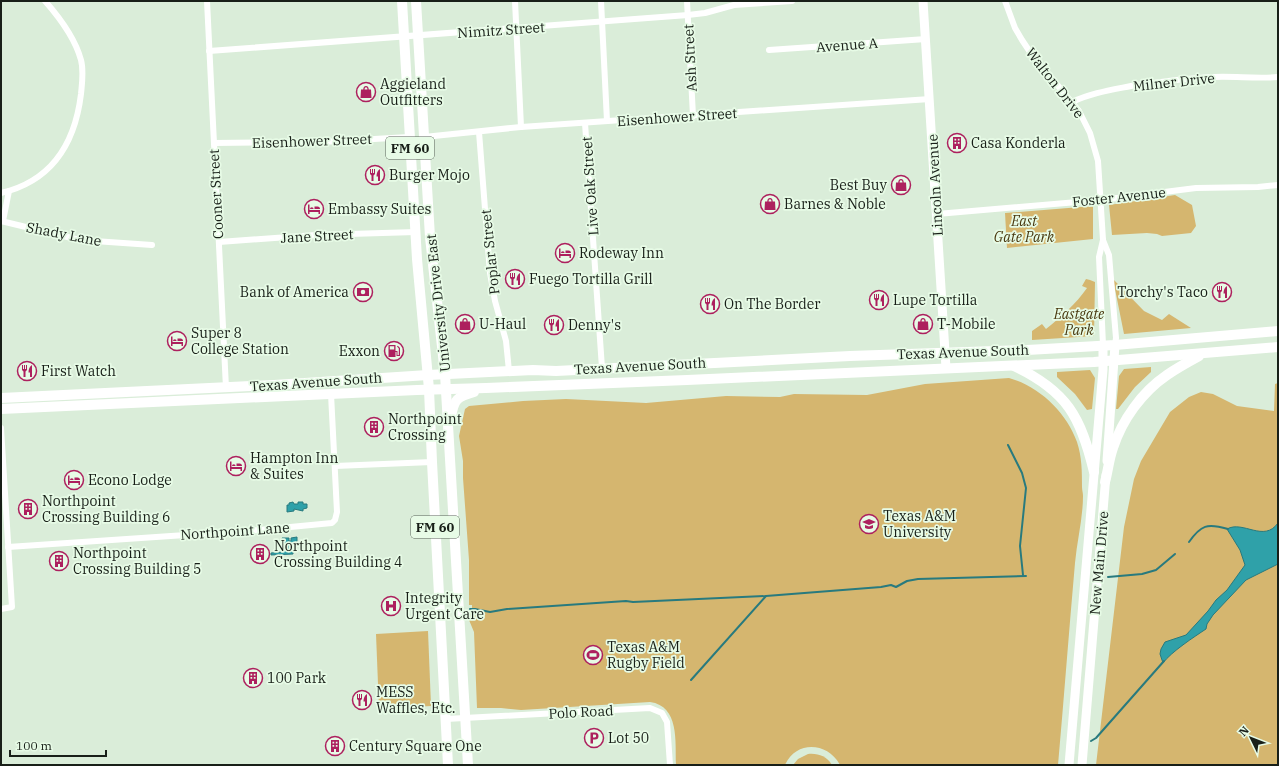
<svg xmlns="http://www.w3.org/2000/svg" width="1279" height="766" viewBox="0 0 1279 766" font-family="'IBM Plex Serif',serif">
<rect width="100%" height="100%" fill="#daedd9"/>
<g fill="#d5b66f">
<path d="M1175,195L1192,205L1196,226L1191,233L1162,236L1157,234L1147,233L1112,235L1109,205Z"/>
<path d="M1093,206V239L1007,248L1005,213Z"/>
<path d="M1086,279L1090,280L1095,282L1094,336L1032,340V331L1042,324L1046,329C1061,317 1076,304 1087,288L1082,286Z"/>
<path d="M1113,279L1144,311L1162,320L1169,314L1191,328L1124,334Z"/>
<path d="M1151,367V372L1135,387L1118,409H1116L1119,376L1124,369Z"/>
<path d="M1090,370L1095,378L1092,409L1087,410L1075,394L1057,377V372Z"/>
<path d="M1009,378C1040,387 1066,412 1077,442C1082,457 1082,472 1082,487C1082,490 1083,493 1083,496C1083,518 1077,541 1075,563C1069,630 1064,698 1058,765H840C828,742 796,740 785,765H676C675,743 680,706 650,702L521,710L501,708H477L474,632L469,620V612H472V605H469V560L463,478V461L459,436L465,409L469,406L523,401L566,399L646,403L726,396L780,397L794,394L867,395L925,384Z"/>
<path d="M1278,383V765H1096L1124,527L1134,479L1141,461L1170,412L1189,397L1201,392L1213,394L1237,406L1274,411L1275,384Z"/>
<path d="M428,631L431,706L379,709L376,634Z"/>
<path d="M808,754C819,753 827,757 832,765H793L798,759Z"/>
</g>
<g fill="#2fa1a9" stroke="#287a7e">
<path d="M293,502L294,504H298V502H303V504H307V508L303,509V511L294,509V511L287,512V505H289V503Z"/>
<path d="M1278,523V564L1246,580L1213,615L1207,624L1206,629C1194,637 1171,652 1163,663L1160,654L1161,649L1165,642L1186,635L1208,611L1216,600L1227,590L1245,565L1240,550L1227,529C1243,520 1264,543 1278,523Z"/>
<path d="M297,537V546H290V551H293V554L271,555V553L282,552V547L278,546V541H282V538H289V541H291V538Z"/>
</g>
<g fill="none" stroke-linecap="round" stroke-linejoin="round">
<g stroke="#287a7e" stroke-width="2">
<path d="M394,149L403,144"/>
<path d="M1008,445L1022,473L1026,488L1020,546L1023,575"/>
<path d="M1189,542C1201,525 1207,523 1228,529"/>
<path d="M1108,577L1142,574L1156,570L1175,554"/>
<path d="M470,609H475L490,612L507,609L626,601L633,602L766,596L881,587L891,585L896,587L907,581L918,579L1026,576"/>
<path d="M691,680L766,596"/>
<path d="M1091,741L1096,738L1164,661"/>
</g>
<g stroke="#fff" stroke-width="6">
<path d="M207,1L226,388"/>
<path d="M515,1L521,127"/>
<path d="M601,1L607,121"/>
<path d="M687,1L693,116"/>
<path d="M1005,1L1015,28L1022,40L1030,52L1079,111L1090,133L1098,161L1103,240L1109,255L1116,338L1115,345"/>
<path d="M769,50L926,39"/>
<path d="M209,51L688,15L705,13L734,5L792,1"/>
<path d="M1072,102C1091,93 1111,90 1131,86C1159,82 1186,78 1214,77C1235,76 1257,79 1278,77"/>
<path d="M585,123L602,368"/>
<path d="M479,132L490,273L495,301L506,341L509,371"/>
<path d="M424,137L521,127L930,99"/>
<path d="M214,143L322,142L409,137"/>
<path d="M1,193C52,181 75,143 81,94C82,83 84,71 81,60C75,38 60,18 45,1"/>
<path d="M937,214L1101,200L1196,188L1258,187L1278,185"/>
<path d="M1,221L80,240L152,245"/>
<path d="M3,221L9,191"/>
<path d="M219,242L316,235L416,232"/>
<path d="M1103,345L1099,257L1103,240"/>
<path d="M1,428L12,607L1,609"/>
<path d="M335,466L432,462"/>
<path d="M8,547L259,530L332,523L335,520L337,512L331,394"/>
<path d="M446,719L650,708L662,713L667,722L670,765"/>
</g>
<g stroke="#fff" stroke-width="9">
<path d="M923,1L946,368"/>
<path d="M1107,461L1115,345"/>
<path d="M1069,765L1103,370V345"/>
<path d="M1082,765L1106,475"/>
</g>
<g stroke="#fff" stroke-width="10">
<path d="M402,1L417,259L429,389L432,462L448,765"/>
<path d="M416,1L430,237L445,374L468,765"/>
<path d="M1014,366C1067,391 1081,417 1094,472"/>
<path d="M1,398L274,385L428,375L533,370L556,371L850,356L1027,350L1115,345L1278,331"/>
<path d="M1,409L417,390L486,388L687,380L1094,362L1278,347"/>
<path d="M451,417C454,399 457,397 474,392"/>
<path d="M1105,482C1108,471 1109,459 1113,448C1122,420 1142,392 1167,375C1177,368 1188,362 1199,356"/>
</g>
</g>
<defs>
<g id="shop-ring" transform="scale(1)"><circle r="9.5" fill="#e7fbe6" stroke="#ad205e" stroke-width="1.5"/><path d="M-5-2.5h2.3a2.7 3.5 0 0 1 5.4 0H5L5.5 6h-11ZM-1.5-2.5h3a1.5 2.3 0 0 0-3 0Z" fill="#ad205e"/></g>
<g id="building-ring" transform="scale(1)"><circle r="9.5" fill="#e7fbe6" stroke="#ad205e" stroke-width="1.5"/><path d="M-4-6H4V6H1V3H-1V6H-4ZM-2.5-4.3h1.7v1.8h-1.7ZM.8-4.3h1.7v1.8H.8ZM-2.5-1h1.7V.8h-1.7ZM.8-1h1.7V.8H.8Z" fill="#ad205e"/></g>
<g id="restaurant-ring" transform="scale(1)"><circle r="9.5" fill="#e7fbe6" stroke="#ad205e" stroke-width="1.5"/><path d="M-5-6h1v4h1v-4h1v4h1v-4h1v5L-1.5 .5V6h-2V.5L-5-1ZM5-6V6H3V1.5H1.5Q1.5-4 5-6Z" fill="#ad205e"/></g>
<g id="hotel-ring" transform="scale(1)"><circle r="9.5" fill="#e7fbe6" stroke="#ad205e" stroke-width="1.5"/><path d="M-6-4.5h1.5V1H6V5H4.5V3h-9V5H-6ZM-4 0a1.8 1.8 0 1 1 3.6 0ZM.5 0V-2.5h3Q6-2.5 6 0Z" fill="#ad205e"/></g>
<g id="bank-ring" transform="scale(1)"><circle r="9.5" fill="#e7fbe6" stroke="#ad205e" stroke-width="1.5"/><path d="M-6-4H6V4H-6ZM0-2.3a2.3 2.3 0 1 0 0 4.6a2.3 2.3 0 1 0 0-4.6Z" fill="#ad205e"/></g>
<g id="fuel-ring" transform="scale(1)"><circle r="9.5" fill="#e7fbe6" stroke="#ad205e" stroke-width="1.5"/><path d="M-5.5-6h7V0h2V4h1.3V-2.5L3-4.5l.8-.8L6-3V5H2.5V1h-1V6h-7ZM-4.2-4.7v3.2H.2V-4.7Z" fill="#ad205e"/></g>
<g id="university-ring" transform="scale(1)"><circle r="9.5" fill="#e7fbe6" stroke="#ad205e" stroke-width="1.5"/><path d="M0-5L7-2L0 1L-7-2ZM-4 1L0 2.5L4 1V4Q0 6-4 4Z" fill="#ad205e"/></g>
<g id="hospital-ring" transform="scale(1)"><circle r="9.5" fill="#e7fbe6" stroke="#ad205e" stroke-width="1.5"/><path d="M-5-5h3v3.5h4V-5h3V5h-3V1.5h-4V5h-3Z" fill="#ad205e"/></g>
<g id="stadium-ring" transform="scale(1)"><circle r="9.5" fill="#e7fbe6" stroke="#ad205e" stroke-width="1.5"/><path d="M0-5a6.5 5 0 1 0 0 10a6.5 5 0 1 0 0-10ZM-3.5-1.8h7v3.6h-7Z" fill="#ad205e"/></g>
<g id="parking-ring" transform="scale(1)"><circle r="9.5" fill="#e7fbe6" stroke="#ad205e" stroke-width="1.5"/><path d="M-3.5-5.5H1a3.5 3.5 0 0 1 0 7H-1V5.5H-3.5ZM-1-3.4V-.6H.8a1.4 1.4 0 0 0 0-2.8Z" fill="#ad205e"/></g>
</defs>
<g fill-rule="evenodd">
<use href="#shop-ring" x="366" y="92"/>
<use href="#building-ring" x="957" y="143"/>
<use href="#restaurant-ring" x="375" y="175"/>
<use href="#shop-ring" x="901" y="185"/>
<use href="#shop-ring" x="770" y="204"/>
<use href="#hotel-ring" x="314" y="209"/>
<use href="#hotel-ring" x="565" y="253"/>
<use href="#restaurant-ring" x="515" y="279"/>
<use href="#bank-ring" x="363" y="292"/>
<use href="#restaurant-ring" x="1222" y="292"/>
<use href="#restaurant-ring" x="879" y="300"/>
<use href="#restaurant-ring" x="710" y="304"/>
<use href="#shop-ring" x="465" y="324"/>
<use href="#shop-ring" x="923" y="324"/>
<use href="#restaurant-ring" x="554" y="325"/>
<use href="#hotel-ring" x="177" y="341"/>
<use href="#fuel-ring" x="394" y="351"/>
<use href="#restaurant-ring" x="27" y="371"/>
<use href="#building-ring" x="374" y="427"/>
<use href="#hotel-ring" x="236" y="466"/>
<use href="#hotel-ring" x="74" y="480"/>
<use href="#building-ring" x="28" y="509"/>
<use href="#university-ring" x="869" y="524"/>
<use href="#building-ring" x="260" y="554"/>
<use href="#building-ring" x="59" y="561"/>
<use href="#hospital-ring" x="391" y="606"/>
<use href="#stadium-ring" x="593" y="655"/>
<use href="#building-ring" x="253" y="678"/>
<use href="#restaurant-ring" x="362" y="700"/>
<use href="#parking-ring" x="594" y="738"/>
<use href="#building-ring" x="335" y="746"/>
</g>
<g text-anchor="middle" stroke-width="3.5" stroke-linejoin="round" paint-order="stroke">
<g fill="#e7fbe6" stroke="#566156" stroke-width="1">
<rect x="386" y="137" width="48" height="22" rx="3"/>
<rect x="411" y="516" width="48" height="22" rx="3"/>
</g>
<g font-size="13" font-weight="bold" fill="#181f18">
<text x="410" y="153">FM 60</text>
<text x="435" y="532">FM 60</text>
</g>
<g font-size="14" fill="#181f18" stroke="#e7fbe6">
<text transform="translate(501 30) rotate(-4)" y="5">Nimitz Street</text>
<text transform="translate(847 45) rotate(-4)" y="5">Avenue A</text>
<text transform="translate(690 58) rotate(-93)" y="5">Ash Street</text>
<text transform="translate(1174 82) rotate(-6)" y="5">Milner Drive</text>
<text transform="translate(1055 83) rotate(52)" y="5">Walton Drive</text>
<text transform="translate(677 117) rotate(-4)" y="5">Eisenhower Street</text>
<text transform="translate(312 141) rotate(-2)" y="5">Eisenhower Street</text>
<text transform="translate(935 185) rotate(-93)" y="5">Lincoln Avenue</text>
<text transform="translate(590 186) rotate(-94)" y="5">Live Oak Street</text>
<text transform="translate(216 194) rotate(-93)" y="5">Cooner Street</text>
<text transform="translate(1119 197) rotate(-6)" y="5">Foster Avenue</text>
<text transform="translate(64 234) rotate(11)" y="5">Shady Lane</text>
<text transform="translate(317 236) rotate(-3)" y="5">Jane Street</text>
<text transform="translate(490 252) rotate(-96)" y="5">Poplar Street</text>
<text transform="translate(438 303) rotate(-96)" y="5">University Drive East</text>
<text transform="translate(963 352) rotate(-2)" y="5">Texas Avenue South</text>
<text transform="translate(640 366) rotate(-3)" y="5">Texas Avenue South</text>
<text transform="translate(316 382) rotate(-4)" y="5">Texas Avenue South</text>
<text transform="translate(235 531) rotate(-4)" y="5">Northpoint Lane</text>
<text transform="translate(1099 563) rotate(-85)" y="5">New Main Drive</text>
<text transform="translate(581 712) rotate(-3)" y="5">Polo Road</text>
</g>
<g font-size="14" fill="#181f18" stroke="#e7fbe6" text-anchor="start">
<text x="380" y="89">Aggieland<tspan x="380" dy="16">Outfitters</tspan></text>
<text x="971" y="148">Casa Konderla</text>
<text x="389" y="180">Burger Mojo</text>
<text x="887" y="190" text-anchor="end">Best Buy</text>
<text x="784" y="209">Barnes &amp; Noble</text>
<text x="328" y="214">Embassy Suites</text>
<text x="579" y="258">Rodeway Inn</text>
<text x="529" y="284">Fuego Tortilla Grill</text>
<text x="349" y="297" text-anchor="end">Bank of America</text>
<text x="1208" y="297" text-anchor="end">Torchy's Taco</text>
<text x="893" y="305">Lupe Tortilla</text>
<text x="724" y="309">On The Border</text>
<text x="479" y="329">U-Haul</text>
<text x="937" y="329">T-Mobile</text>
<text x="568" y="330">Denny's</text>
<text x="191" y="338">Super 8<tspan x="191" dy="16">College Station</tspan></text>
<text x="380" y="356" text-anchor="end">Exxon</text>
<text x="41" y="376">First Watch</text>
<text x="388" y="424">Northpoint<tspan x="388" dy="16">Crossing</tspan></text>
<text x="250" y="463">Hampton Inn<tspan x="250" dy="16">&amp; Suites</tspan></text>
<text x="88" y="485">Econo Lodge</text>
<text x="42" y="506">Northpoint<tspan x="42" dy="16">Crossing Building 6</tspan></text>
<text x="883" y="521">Texas A&amp;M<tspan x="883" dy="16">University</tspan></text>
<text x="274" y="551">Northpoint<tspan x="274" dy="16">Crossing Building 4</tspan></text>
<text x="73" y="558">Northpoint<tspan x="73" dy="16">Crossing Building 5</tspan></text>
<text x="405" y="603">Integrity<tspan x="405" dy="16">Urgent Care</tspan></text>
<text x="607" y="652">Texas A&amp;M<tspan x="607" dy="16">Rugby Field</tspan></text>
<text x="267" y="683">100 Park</text>
<text x="376" y="697">MESS<tspan x="376" dy="16">Waffles, Etc.</tspan></text>
<text x="608" y="743">Lot 50</text>
<text x="349" y="751">Century Square One</text>
</g>
<g font-size="14" font-style="italic" fill="#48370e" stroke="#e7fbe6">
<text x="1024" y="226">East<tspan x="1024" dy="16">Gate Park</tspan></text>
<text x="1079" y="319">Eastgate<tspan x="1079" dy="16">Park</tspan></text>
</g>
</g>
<rect width="1279" height="766" fill="none" stroke="#181f18" stroke-width="4"/>
<g transform="translate(1251 738) rotate(313)" stroke="#e7fbe6" stroke-width="3" paint-order="stroke">
<path d="M0-3L7 15L0 10L-7 15Z" fill="#181f18"/>
<text y="-6" font-size="11" font-weight="bold" text-anchor="middle" fill="#181f18">N</text>
</g>
<path d="M10 750v6h96v-6" fill="none" stroke="#181f18" stroke-width="2"/>
<text x="16" y="750" font-size="12" fill="#181f18" stroke="#e7fbe6" stroke-width="3" paint-order="stroke">100 m</text>
</svg>
